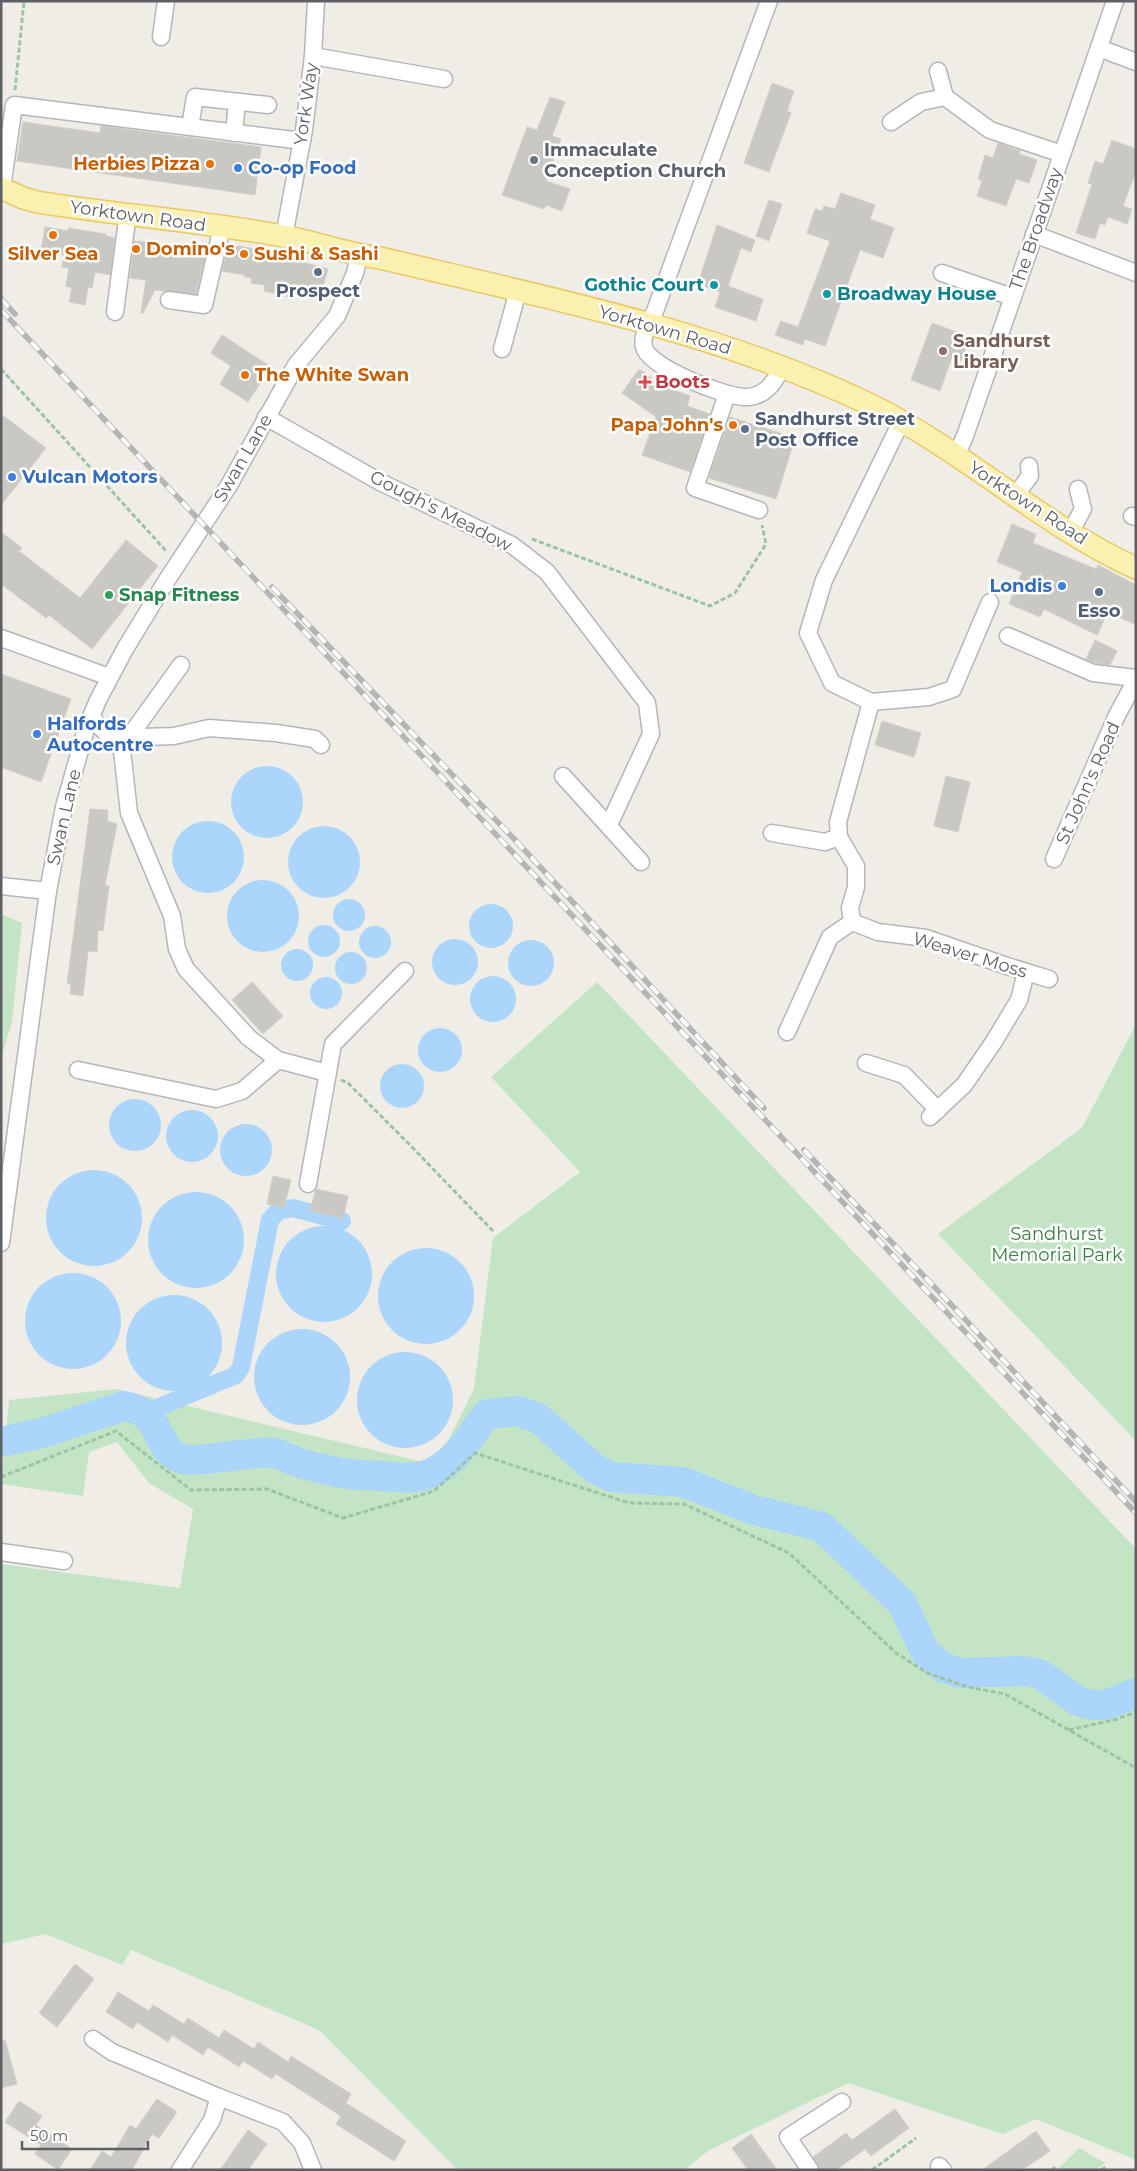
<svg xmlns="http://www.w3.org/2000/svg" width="1137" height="2171" viewBox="0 0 1137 2171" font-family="Montserrat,sans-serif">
<rect width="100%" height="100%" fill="#efede6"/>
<g fill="#c4e5c5">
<path d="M1,914L22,923L12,1022L1,1058Z"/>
<path d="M597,982L1136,1549V2160L1036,2119L1003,2134L848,2083L708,2151L684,2170H458L319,2030L131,1950L122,1965L46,1934L1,1944V1564L180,1588L193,1509L149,1483L117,1442L89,1452L83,1496L1,1484L9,1400L116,1389L436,1465L474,1389L493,1238L580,1172L491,1077Z"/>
<path d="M1136,1024V1441L938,1234L1082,1128Z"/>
<path d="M1079,2148L1105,2163L1095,2170H1057Z"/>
</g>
<g fill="#abd5fa">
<circle cx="267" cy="802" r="36"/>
<circle cx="208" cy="857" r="36"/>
<circle cx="324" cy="862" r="36"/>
<circle cx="263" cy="916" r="36"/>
<circle cx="349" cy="915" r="16"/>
<circle cx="491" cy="926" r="22"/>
<circle cx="324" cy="941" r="16"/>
<circle cx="375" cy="942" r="16"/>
<circle cx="455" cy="962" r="23"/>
<circle cx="531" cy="963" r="23"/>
<circle cx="297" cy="965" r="16"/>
<circle cx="351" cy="968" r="16"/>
<circle cx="493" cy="999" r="23"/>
<circle cx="326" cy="993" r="16"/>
<circle cx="440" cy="1050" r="22"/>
<circle cx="402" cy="1086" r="22"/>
<circle cx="135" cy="1125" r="26"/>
<circle cx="192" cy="1136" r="26"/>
<circle cx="246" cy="1150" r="26"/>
<circle cx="94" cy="1218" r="48"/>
<circle cx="196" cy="1240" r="48"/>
<circle cx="324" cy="1274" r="48"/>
<circle cx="426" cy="1296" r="48"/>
<circle cx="73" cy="1321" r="48"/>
<circle cx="174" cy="1343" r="48"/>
<circle cx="302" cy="1377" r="48"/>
<circle cx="405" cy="1400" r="48"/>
</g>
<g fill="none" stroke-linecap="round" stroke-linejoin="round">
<path stroke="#abd5fa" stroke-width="18" d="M145,1413L236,1375L241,1367L270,1220L278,1211L293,1208L342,1221"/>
<path stroke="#abd5fa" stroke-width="30" d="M1,1442L42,1433L124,1406C164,1412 152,1444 179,1458C193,1465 252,1450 274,1453C281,1454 288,1459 295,1461C304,1465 315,1467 324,1469C343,1475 362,1475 381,1476C394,1477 409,1479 423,1476C453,1468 469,1437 487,1414L518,1411L538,1418L594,1468L611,1477L683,1482L754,1510L822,1527L902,1603L925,1652L944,1668L960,1673L1023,1671L1040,1674L1078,1701L1091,1705H1106L1136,1693"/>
</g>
<g fill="#cac8c2" stroke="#d3cfc4">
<path d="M772,83L794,91L787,111L791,113L769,172L744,163Z"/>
<path d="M550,97L565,102L552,136L561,139L546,181L570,189L562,211L546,205L544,209L502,195L527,127L537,130Z"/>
<path d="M23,122L100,133L101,126L261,147L255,195L17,161Z"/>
<path d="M1112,140L1136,149V171L1123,206L1132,209L1127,224L1108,217L1105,225L1100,223L1095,239L1076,233L1092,184L1088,183L1095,161L1103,164Z"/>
<path d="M998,143L1020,151L1019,154L1037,160L1029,183L1016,179L1006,206L977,196L982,181L978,179L985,155L993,158Z"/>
<path d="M841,193L875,205L870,219L894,228L883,258L860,250L825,346L805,339L803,345L775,335L781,321L798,327L830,241L807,233L815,209L822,211L824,206L835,209Z"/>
<path d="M769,200L782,204L769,241L756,236Z"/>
<path d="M717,225L755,240L751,252L741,248L728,286L763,299L756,321L715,307L720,292L698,284Z"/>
<path d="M45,227L68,231V228L106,234V236L115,238L110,275L95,272L92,288L88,287L85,305L69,302L72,288L66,286L69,268L62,267L64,255L41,251Z"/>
<path d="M134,241L147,242V245L206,253L196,294L155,290L143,313H141L146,280L130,278Z"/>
<path d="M230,245L269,251L268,253L328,269L319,300L291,292L290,297L264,291L265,285L251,283L252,278L244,277V275L222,271L226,256H228Z"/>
<path d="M932,323L962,334L959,342L967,345L961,361L952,357L940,391L911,380Z"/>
<path d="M222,335L271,367L248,402L220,384L231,366L211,353Z"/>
<path d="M639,369L665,387L690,396L687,406L710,414L690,472L642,455L656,417L622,393Z"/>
<path d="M1,414L46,448L1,505Z"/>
<path d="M730,417L795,438L776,499L709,478Z"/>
<path d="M1012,524L1036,534L1033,543L1096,569L1098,565L1136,585V625L1114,615L1112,619L1106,616L1097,635L1044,609L1040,617L1009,604L1022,572L997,562Z"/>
<path d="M1,532L22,548L19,551L80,598L126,540L158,566L92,649L49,615L46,618L1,584Z"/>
<path d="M1095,640L1117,651L1110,665L1096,663L1086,659Z"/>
<path d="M1,674L71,699L41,782L1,767Z"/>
<path d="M882,721L921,733L914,757L875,745Z"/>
<path d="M946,776L970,782L958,832L934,826Z"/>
<path d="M90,809L108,810L107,821L117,824L105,885L109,886L103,931L98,930L97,952L88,951L83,996L70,994L71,984H67Z"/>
<path d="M252,982L283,1016L263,1034L232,1000Z"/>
<path d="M273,1176L291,1180L284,1208L267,1204Z"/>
<path d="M316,1189L348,1196L343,1218L310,1211Z"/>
<path d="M75,1964L94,1979L57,2027L39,2013Z"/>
<path d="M118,1992L149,2011L153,2005L184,2024L188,2018L219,2038L224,2030L254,2049L258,2042L288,2062L291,2056L351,2094L346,2103L406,2141L394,2161L336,2124L341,2116L276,2074L272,2079L243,2061L239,2067L208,2047L203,2055L172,2035L168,2042L137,2022L133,2029L106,2012Z"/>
<path d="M5,2040L17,2084L1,2088V2041Z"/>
<path d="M157,2099L177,2112L159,2138L152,2134L132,2170H90L102,2151L111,2157L130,2125L136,2129Z"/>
<path d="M19,2101L42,2116L36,2125L72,2149L58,2170L35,2154L41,2145L5,2122Z"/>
<path d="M895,2109L909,2128L871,2156L865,2149L836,2170H820L813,2157L846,2133L852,2140Z"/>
<path d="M248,2130L267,2144L248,2170H220Z"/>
<path d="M1036,2131L1050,2151L1025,2168L982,2170Z"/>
<path d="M751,2134L777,2170H748L732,2148Z"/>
</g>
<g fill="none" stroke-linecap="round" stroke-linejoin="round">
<g stroke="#b3b6ba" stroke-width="19">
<g id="minor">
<path d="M769,1L655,311C650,321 641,335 644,347C648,367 725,397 745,397C763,398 775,383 781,368"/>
<path d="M161,37L166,1"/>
<path d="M1099,48L1136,62"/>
<path d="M313,56L444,79"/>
<path d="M938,71L945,97L990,130L1062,154"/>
<path d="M891,122L921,102L945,97"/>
<path d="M190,127L195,97L268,105"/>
<path d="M234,133L237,102"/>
<path d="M2,188L14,105L302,141"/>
<path d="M1034,234L1136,273"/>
<path d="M284,236L304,130L313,56L316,1"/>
<path d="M942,273L1012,297"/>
<path d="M169,300L204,305L222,227"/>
<path d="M115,312L128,213"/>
<path d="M502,349L518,291"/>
<path d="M727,394L695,488L759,510"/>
<path d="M266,417L380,482L512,545L547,572L647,703L651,734L609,825"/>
<path d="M901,422L824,580L808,633L832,683L871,702L929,697L953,689L990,602"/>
<path d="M956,456L965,436L1115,1"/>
<path d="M1015,496L1030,476L1029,466"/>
<path d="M1132,516L1136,517"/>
<path d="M1070,533L1083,509L1078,489"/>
<path d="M1008,636L1093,673L1136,678"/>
<path d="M1,638L109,677"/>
<path d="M871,702L838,822L839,837L856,866V887L850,908L852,922L878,932L926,938L1007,966L1049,979"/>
<path d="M91,717L122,750L129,813L172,916L177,949L186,969L249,1038L278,1060L327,1073"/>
<path d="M108,733L127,740L143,737L174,736L209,728L276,733L315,739L321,745"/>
<path d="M127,740L181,665"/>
<path d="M563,776L641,862"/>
<path d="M772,833L825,842L839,837"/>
<path d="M1054,859L1117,715L1136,680"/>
<path d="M1,886L48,891"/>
<path d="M787,1032L830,937L852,922"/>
<path d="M866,1063L904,1075L938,1110"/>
<path d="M78,1070L216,1099L242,1091L278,1060"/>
<path d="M930,1117L964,1085L993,1043L1019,1000L1026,972"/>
<path d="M308,1184L333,1044L405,971"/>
<path d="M1,1243L48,891L64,807L86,729L98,700L125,649L165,583L228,487L296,365L337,316L355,273L359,256"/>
<path d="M1,1552L64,1561"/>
<path d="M93,2039L112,2052L219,2097L283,2122L302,2143L313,2170"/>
<path d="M939,2166L943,2170"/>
<path d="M180,2170L212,2120L219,2097"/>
<path d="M810,2170L788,2137L842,2102"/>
</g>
</g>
<g stroke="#e9c865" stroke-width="24">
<path id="major" d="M1,188L23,198L37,202C118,215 201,221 283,236C316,242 347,254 380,258C545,297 717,331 871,405C965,451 1041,525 1136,568"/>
</g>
<g stroke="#9cc3a8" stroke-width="3" stroke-dasharray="5 2.5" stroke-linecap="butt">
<path d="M15,90L24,1"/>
<path d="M1,369L167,552"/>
<path d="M532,539L710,606L735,593L766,544L762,525"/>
<path d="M341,1080L348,1083L408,1143L493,1231"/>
<path d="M1,1477L116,1431L191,1490L267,1489L343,1518L434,1491L475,1453L629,1503L684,1504L789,1553L896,1653L927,1673L968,1687L1005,1694L1136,1768"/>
<path d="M1069,1730L1117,1719L1136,1712"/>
<path d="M872,2170L916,2138"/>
<path d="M1052,2170L1055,2167"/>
<path d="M1101,2170L1107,2166"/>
</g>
<use href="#minor" stroke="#fff" stroke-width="16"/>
<use href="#major" stroke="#faf0b0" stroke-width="21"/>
<g stroke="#b4b5b5" stroke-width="5.5">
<g id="rail">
<path d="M1,299L15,314"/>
<path d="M1,310L1136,1513"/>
<path d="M272,587L517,842L764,1108"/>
<path d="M804,1150L963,1317L1136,1502"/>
</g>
</g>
<use href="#rail" stroke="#fff" stroke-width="4" stroke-dasharray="11" stroke-linecap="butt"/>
</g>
<circle fill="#6b7280" stroke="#fff" stroke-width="2" cx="534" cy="160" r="5"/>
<g fill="#e8710a" stroke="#fff" stroke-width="2">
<circle cx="210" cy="164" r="5"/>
<circle cx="53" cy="235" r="5"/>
<circle cx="136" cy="249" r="5"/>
<circle cx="244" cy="254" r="5"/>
<circle cx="245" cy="375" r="5"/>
<circle cx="733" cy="425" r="5"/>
</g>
<g fill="#3f7fe0" stroke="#fff" stroke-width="2">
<circle cx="238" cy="168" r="5"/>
<circle cx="12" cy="477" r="5"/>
<circle cx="1062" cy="586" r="5"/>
<circle cx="37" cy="734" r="5"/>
</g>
<g fill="#5c6f8a" stroke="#fff" stroke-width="2">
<circle cx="318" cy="272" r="5"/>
<circle cx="745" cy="429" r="5"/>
<circle cx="1099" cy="592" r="5"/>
</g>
<g fill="#0f9aa8" stroke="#fff" stroke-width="2">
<circle cx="714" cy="285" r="5"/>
<circle cx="827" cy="294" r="5"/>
</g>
<circle fill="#8d6e63" stroke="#fff" stroke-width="2" cx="943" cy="351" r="5"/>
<path fill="#e0444e" stroke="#fff" stroke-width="2" d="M642.5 374.5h5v5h5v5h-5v5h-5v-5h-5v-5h5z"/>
<circle fill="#2e9e5b" stroke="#fff" stroke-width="2" cx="109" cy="595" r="5"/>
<g text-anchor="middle" stroke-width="5" stroke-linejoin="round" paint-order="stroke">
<g font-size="18" fill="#5d6165" stroke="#fff">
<text transform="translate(306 104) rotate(-82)" y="6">York Way</text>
<text transform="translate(138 216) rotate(8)" y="6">Yorktown Road</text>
<text transform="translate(1036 229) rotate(-71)" y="6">The Broadway</text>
<text transform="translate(665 330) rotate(16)" y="6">Yorktown Road</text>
<text transform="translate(243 458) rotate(-60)" y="6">Swan Lane</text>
<text transform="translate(1028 503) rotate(33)" y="6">Yorktown Road</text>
<text transform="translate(441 511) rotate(27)" y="6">Gough's Meadow</text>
<text transform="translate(1088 783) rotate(-66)" y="6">St John's Road</text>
<text transform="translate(64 817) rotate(-77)" y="6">Swan Lane</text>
<text transform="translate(970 955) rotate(17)" y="6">Weaver Moss</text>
</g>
<g font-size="18" font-weight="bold" fill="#5b616d" stroke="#fff" text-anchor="start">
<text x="544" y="156">Immaculate<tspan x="544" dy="21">Conception Church</tspan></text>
</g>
<g font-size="18" font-weight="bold" fill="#c56008" stroke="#fff" text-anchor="start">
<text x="200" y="170" text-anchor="end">Herbies Pizza</text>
<text x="146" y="255">Domino's</text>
<text x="53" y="260" text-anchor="middle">Silver Sea</text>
<text x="254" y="260">Sushi &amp; Sashi</text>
<text x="255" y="381">The White Swan</text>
<text x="723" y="431" text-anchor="end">Papa John's</text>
</g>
<g font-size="18" font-weight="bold" fill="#366cbe" stroke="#fff" text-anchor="start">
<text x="248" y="174">Co-op Food</text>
<text x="22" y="483">Vulcan Motors</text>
<text x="1052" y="592" text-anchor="end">Londis</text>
<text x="47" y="730">Halfords<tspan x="47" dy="21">Autocentre</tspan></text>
</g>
<g font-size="18" font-weight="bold" fill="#0d838f" stroke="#fff" text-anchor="end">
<text x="704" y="291">Gothic Court</text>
<text x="837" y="300" text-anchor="start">Broadway House</text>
</g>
<g font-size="18" font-weight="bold" fill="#4e5e75" stroke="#fff">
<text x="318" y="297">Prospect</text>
<text x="755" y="425" text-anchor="start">Sandhurst Street<tspan x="755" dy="21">Post Office</tspan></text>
<text x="1099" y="617">Esso</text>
</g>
<g font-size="18" font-weight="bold" fill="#785e54" stroke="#fff" text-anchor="start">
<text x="953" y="347">Sandhurst<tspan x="953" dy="21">Library</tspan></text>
</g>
<g font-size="18" font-weight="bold" fill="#be3a42" stroke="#fff" text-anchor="start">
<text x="655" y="388">Boots</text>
</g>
<g font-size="18" font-weight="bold" fill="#27864d" stroke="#fff" text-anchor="start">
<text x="119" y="601">Snap Fitness</text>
</g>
<g font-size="18" fill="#3a8040" stroke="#fff">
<text x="1057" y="1240">Sandhurst<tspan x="1057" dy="21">Memorial Park</tspan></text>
</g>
</g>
<rect width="1137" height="2171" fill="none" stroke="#5d6165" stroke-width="5"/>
<path d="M22 2141v8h126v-8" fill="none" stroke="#5d6165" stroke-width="2.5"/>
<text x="30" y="2141" font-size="15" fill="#5d6165" stroke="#ffffff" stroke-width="4" paint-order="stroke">50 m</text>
</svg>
